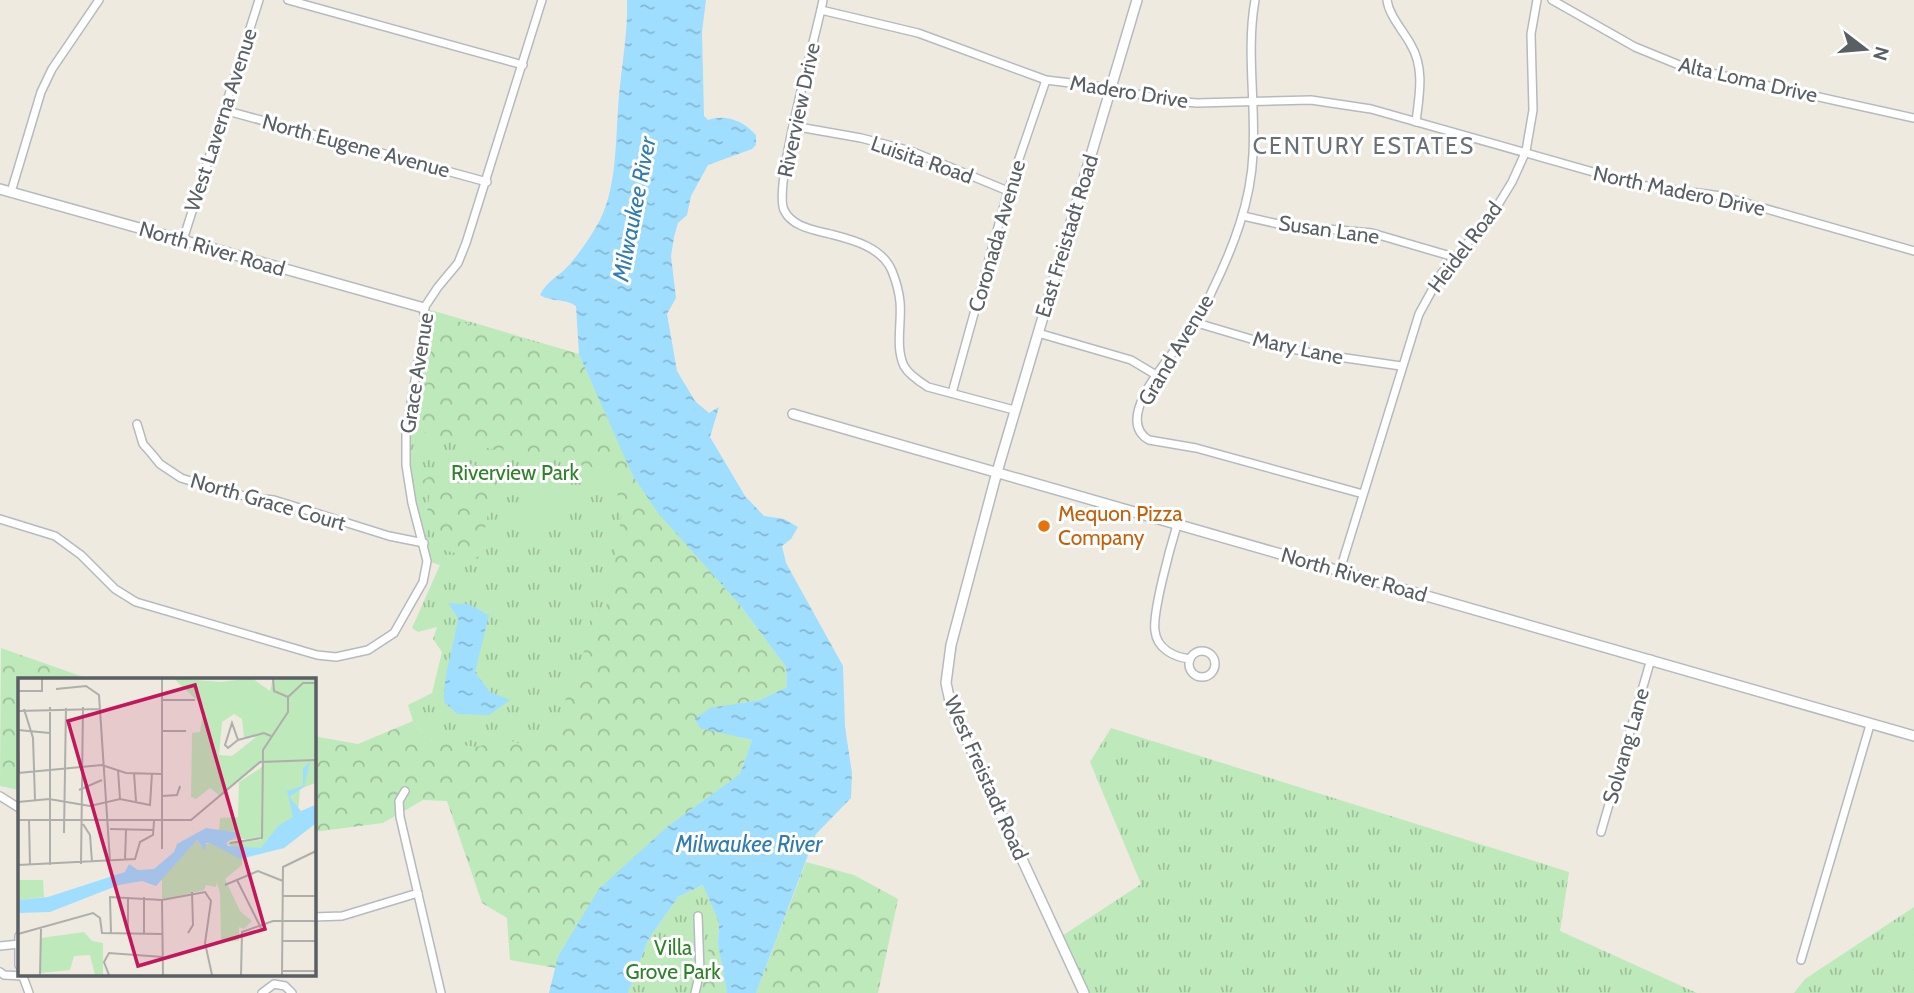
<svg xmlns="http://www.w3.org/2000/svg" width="1914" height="993" viewBox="0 0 1914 993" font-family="Cabin,sans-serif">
<defs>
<pattern id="grass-tufts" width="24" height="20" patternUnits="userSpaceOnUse" patternTransform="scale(1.75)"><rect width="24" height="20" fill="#bee9ba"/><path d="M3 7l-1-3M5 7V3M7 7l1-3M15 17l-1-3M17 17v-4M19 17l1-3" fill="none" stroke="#9dc09b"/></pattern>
<pattern id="forest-crowns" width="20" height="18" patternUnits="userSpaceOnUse" patternTransform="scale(1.75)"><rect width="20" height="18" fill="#bee9ba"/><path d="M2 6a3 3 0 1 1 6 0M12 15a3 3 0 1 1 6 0" fill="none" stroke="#9dc09b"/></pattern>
<pattern id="water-ripples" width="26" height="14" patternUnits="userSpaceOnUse" patternTransform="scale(1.75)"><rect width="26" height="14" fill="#9fdeff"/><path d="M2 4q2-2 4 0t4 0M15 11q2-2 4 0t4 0" fill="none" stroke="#85b7d2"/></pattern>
</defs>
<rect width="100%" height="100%" fill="#eeeae0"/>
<g fill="url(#grass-tufts)">
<path d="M424,308L579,354L591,382L740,605V774L667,827L650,843L450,744L427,740L413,721L408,705L432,693L442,652L433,639L437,627L418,632L412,628L440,565L427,561L412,503L406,433Z"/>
<path d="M1111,728L1569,872L1560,931L1697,993H1084L1059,938L1141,884L1090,762Z"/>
<path d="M704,885L719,922L695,993H628L648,940L678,897Z"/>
<path d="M1914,907V993H1794L1805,979Z"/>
</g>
<g fill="url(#forest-crowns)">
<path d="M431,314L579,354L633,476L658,513L740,605L786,667L787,687L760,700L710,708L700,728L752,740L740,774L667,827L600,889L558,956L556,968L510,960L507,918L482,903L447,801L423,800L383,823L313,832V736L358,744L413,721L427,740L476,747L506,739L533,748L552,736L588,641L591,610L606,608L623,507L610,478L595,468L504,446L503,452L413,429Z"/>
<path d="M462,462L498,470L478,559L440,549L427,513L430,490L419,483L434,473L459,477Z"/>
<path d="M1,648L92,680H19V790L0,786Z"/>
<path d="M806,862L854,875L898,899L878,993H756Z"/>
<path d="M719,922L718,944L727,993H698L706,956Z"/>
</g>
<path fill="#bee9ba" d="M523,473H567L569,491L563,515L544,528L521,529Z"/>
<g fill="url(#water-ripples)">
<path d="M627,0H706L702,32L704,116L708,120C727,114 743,121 756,135V145L752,149L708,165L691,196L687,215L678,223L674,237L671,256L676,298L667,314L677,371L695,401L709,413L719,407L710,437L745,496L764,516L784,519L798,527L791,539L782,546L786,563L843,666L845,727L852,773L851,798L816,834L756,993H727L718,944L719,922L703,885L678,897L648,940L628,993H549L558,956L599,889L667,827L740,774L752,740L700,728L695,719L710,708L760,700L787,687L786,667L740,605L658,513L633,476L579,354L576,306C565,298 550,302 540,295C546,281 560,276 570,264C581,251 592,235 600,220C619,183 615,127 620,86C623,57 628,29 627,0Z"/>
<path d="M448,603L468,604L489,615L475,672L490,692L510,700L489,715L457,714L444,702C443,673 454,647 458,618Z"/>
</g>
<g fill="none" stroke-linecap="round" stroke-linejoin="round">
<g stroke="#b6babf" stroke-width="10">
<g id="minor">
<path d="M288,0L523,65"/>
<path d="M823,0C816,37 773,184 784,210C792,227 814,230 830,234C853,240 882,247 892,271C896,281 899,291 900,302C902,322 895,347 904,366C909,375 920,382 928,387L1014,410"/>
<path d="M1255,0C1246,51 1256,103 1253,154C1251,202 1233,248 1212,291C1207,302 1202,314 1195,324C1181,346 1109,417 1149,440L1196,448L1363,494"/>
<path d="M1387,0C1389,16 1403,30 1411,45C1425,69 1419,96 1416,122"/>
<path d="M1552,0L1635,47L1684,67L1914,118"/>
<path d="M821,10L918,33L1046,80L1111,88L1163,100L1197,103L1311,100L1371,109L1639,185L1721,196L1914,251"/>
<path d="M224,110L487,182"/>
<path d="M793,126L861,138L911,151L1008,191"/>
<path d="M11,192L41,92L52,69L99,0"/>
<path d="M1243,216L1283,225L1372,233L1454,257"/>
<path d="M183,240L259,0"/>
<path d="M1197,323L1261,342L1311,353L1401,366"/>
<path d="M1038,333L1131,360L1156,375"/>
<path d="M952,393L1008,191L1046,80"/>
<path d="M137,424L143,444L151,453L160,464L181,478L220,490L253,498L274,500L389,536L424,543"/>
<path d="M0,519L55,536L81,555L115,589L136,602L317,655L336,657L368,650L394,633L423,582L427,561L412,503L406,465V433L424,327V308L438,287L458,263L466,243L542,0"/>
<path d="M1177,525C1171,545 1152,613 1155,631C1157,649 1174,657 1190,659"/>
<path d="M1340,570L1419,314L1441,274L1493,213L1512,182L1526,151L1533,110L1531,34L1537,0"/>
<circle cx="1202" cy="664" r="13"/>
<path d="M405,791L399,801L400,817L441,993"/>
<path d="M0,796L19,808"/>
<path d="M1601,832L1651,659"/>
<path d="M313,917L342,916L418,893"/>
<path d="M19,936V965"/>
<path d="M0,946L19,944"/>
<path d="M1801,960L1870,725"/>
<path d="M0,972L4,975L23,976"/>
<path d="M22,974L29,993"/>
<path d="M262,993L274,984L285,986L292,993"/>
<path d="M695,993L700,972L698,916"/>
</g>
</g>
<g stroke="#b6babf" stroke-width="12">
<g id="tertiary">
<path d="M0,189L424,308"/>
<path d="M793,414L1914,736"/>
<path d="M1084,993L951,706L946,683L951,645L997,472L1137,0"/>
</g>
</g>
<use href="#minor" stroke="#fff" stroke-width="7"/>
<use href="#tertiary" stroke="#fff" stroke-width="9"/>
</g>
<circle fill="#e8710a" stroke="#fff" stroke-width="2.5" cx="1044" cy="526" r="7"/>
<g text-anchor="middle" stroke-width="6" stroke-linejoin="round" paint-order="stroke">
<g font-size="21" fill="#595f63" stroke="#fff">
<text transform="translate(1748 80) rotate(13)" y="7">Alta Loma Drive</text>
<text transform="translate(1129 92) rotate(9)" y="7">Madero Drive</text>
<text transform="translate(799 110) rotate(-78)" y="7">Riverview Drive</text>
<text transform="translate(221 120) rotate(-72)" y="7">West Laverna Avenue</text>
<text transform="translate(356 146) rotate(15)" y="7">North Eugene Avenue</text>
<text transform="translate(922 160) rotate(19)" y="7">Luisita Road</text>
<text transform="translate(1679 191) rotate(12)" y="7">North Madero Drive</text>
<text transform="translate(1329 230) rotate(8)" y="7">Susan Lane</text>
<text transform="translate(997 236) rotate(-74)" y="7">Coronada Avenue</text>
<text transform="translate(1067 236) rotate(-73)" y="7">East Freistadt Road</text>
<text transform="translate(1465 247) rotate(-53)" y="7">Heidel Road</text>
<text transform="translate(212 249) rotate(16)" y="7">North River Road</text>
<text transform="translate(1298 348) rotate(12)" y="7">Mary Lane</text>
<text transform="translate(1176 350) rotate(-59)" y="7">Grand Avenue</text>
<text transform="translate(417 373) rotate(-81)" y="7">Grace Avenue</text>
<text transform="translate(268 502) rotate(16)" y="7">North Grace Court</text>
<text transform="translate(1354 575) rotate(16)" y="7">North River Road</text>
<text transform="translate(1626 746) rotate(-74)" y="7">Solvang Lane</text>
<text transform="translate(986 778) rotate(66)" y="7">West Freistadt Road</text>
</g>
<g font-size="21" fill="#2e822a" stroke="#fff">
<text x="515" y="480">Riverview Park</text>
<text x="673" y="955">Villa<tspan x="673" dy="24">Grove Park</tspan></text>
</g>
<g font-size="21" fill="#c56008" stroke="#fff" text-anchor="start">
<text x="1058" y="521">Mequon Pizza<tspan x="1058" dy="24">Company</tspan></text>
</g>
<g font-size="23" letter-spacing="2" fill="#6a7175" stroke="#fff">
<text x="1364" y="154">CENTURY ESTATES</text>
</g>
<g font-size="23" font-style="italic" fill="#307bb2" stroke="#fff">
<text transform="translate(634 209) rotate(-79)" y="8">Milwaukee River</text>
<text x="749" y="852">Milwaukee River</text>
</g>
</g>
<g transform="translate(18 678)">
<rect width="298" height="298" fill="#eeeae0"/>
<path d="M155,0L203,4L234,0L252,13L255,0H297V105L282,111L280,135L243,170H217L208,165L243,162L245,83L202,118L192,110L178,121L173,119L174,55L182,54L186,29ZM216,36L224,41L226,59H238L214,78L201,77L204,44ZM192,165L204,174L198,209L188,207L186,212L144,222V201L171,171ZM0,202H25L26,219L0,222Z" fill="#bee9ba" fill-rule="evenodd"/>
<path d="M244,89L243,160L212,162L222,154L201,153L202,140L220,139L221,104ZM179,162L185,171L192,165L224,181V187L207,201L222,233L234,243L226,251L221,249V263L203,264L202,215L194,190H163L158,195L160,219L145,221L144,201ZM66,254L74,263L85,265V297H77L72,277L56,278L52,292L23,295V260Z" fill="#bee9ba"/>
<path d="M292,84L286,109L271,119L283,133L297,127V146L266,170L222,181L192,165H188L187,173L179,162L138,208L124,203L101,207L32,234L0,235V222L30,219L107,194L111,186L120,192L136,191L156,174L159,166L188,150L223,155L208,165L210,168L243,170L261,147L275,139L269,113L285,108V90Z" fill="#9fdeff"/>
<path fill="none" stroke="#aeaeaa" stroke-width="2" d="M144,0V171M255,0L256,13L270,19M38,11L68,8L81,17L92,183M0,13H24V0M270,19L285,5H298M145,22H177M6,31L15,60L17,122M0,33L82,31M214,45L220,62L210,70L207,67ZM0,52L32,55M144,53H168M220,62L246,55L253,58M0,69L1,95M100,92L102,121M0,95L84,87L108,95L144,96M116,95L118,123M61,112L84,102M144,118L159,117L162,108L161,112M0,124L31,121L72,128L102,121L132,127L134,95M0,142H173L242,84L298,82M11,142L12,187M65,146L72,157L74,184M92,151L136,152M46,155L48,30M212,165L244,160L245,72L270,34V19M107,182L108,152M63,186L65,29M0,187L117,181L122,164L135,157L136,143M32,187V29M219,202L243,250M207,207L240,193L265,203M264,218H298M110,219V255M126,219V255M144,222L145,297M93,255L92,219L144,222L187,214L193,223L187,265L194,297M170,255L175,247L174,214M0,256L75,235L82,240L84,255L144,256M265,263H298M264,293H298M22,297L23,251M91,297L86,284L91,275L145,279M223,297L224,254L255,243H298M264,297L265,189L298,173"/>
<path fill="#c2185b" fill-opacity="0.15" stroke="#c2185b" stroke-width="3.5" d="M177,7L247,251L120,288L50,43Z"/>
<rect width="298" height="298" fill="none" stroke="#595f63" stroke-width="3.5"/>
</g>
<g transform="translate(1865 49) rotate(106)" stroke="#ffffff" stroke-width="5" paint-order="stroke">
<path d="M0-5L12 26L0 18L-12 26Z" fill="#595f63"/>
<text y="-10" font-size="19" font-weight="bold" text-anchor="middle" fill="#595f63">N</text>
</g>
</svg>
